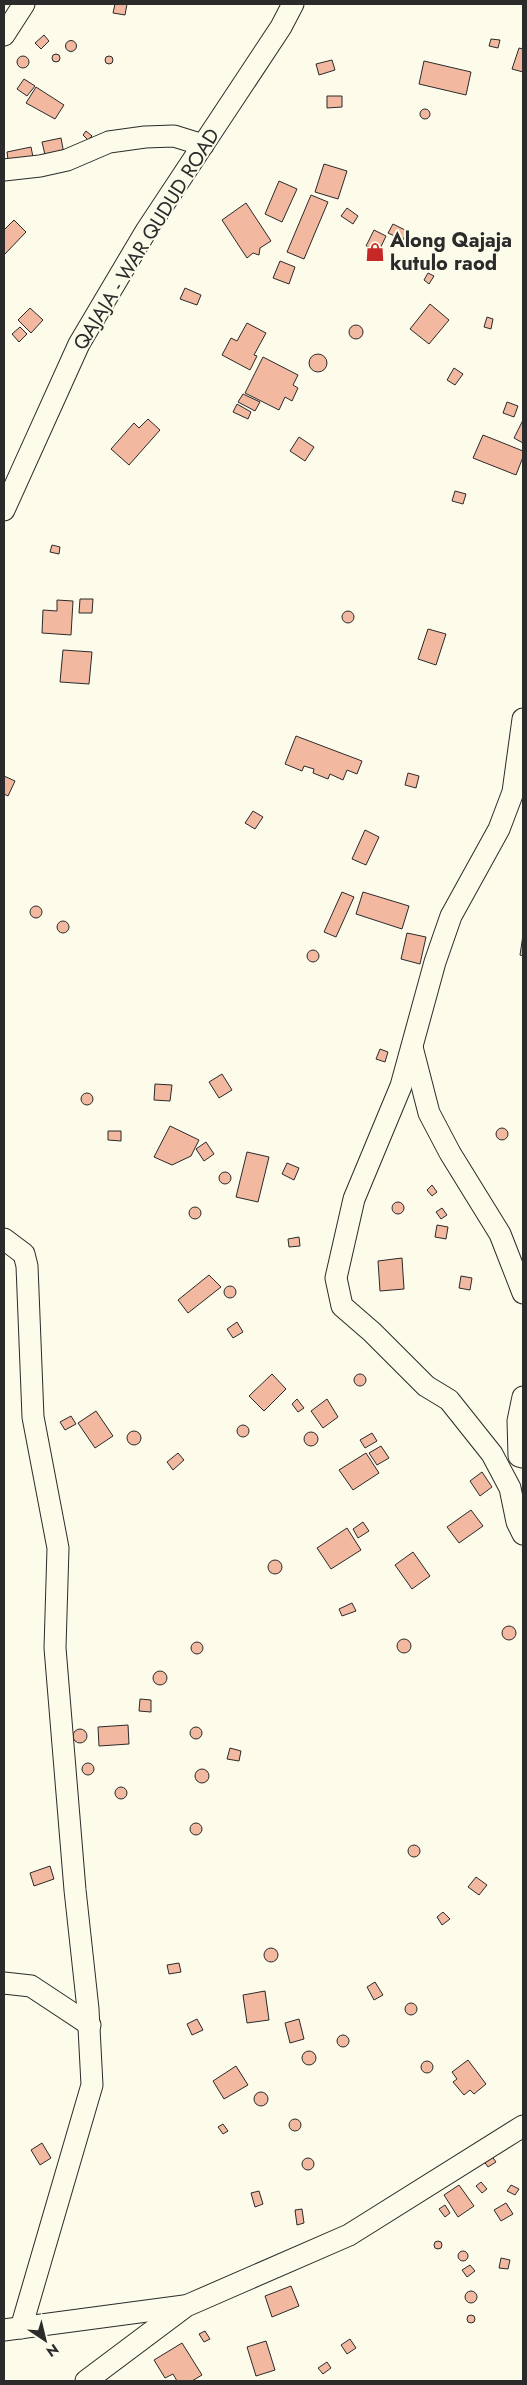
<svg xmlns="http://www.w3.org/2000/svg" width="527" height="2385" viewBox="0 0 527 2385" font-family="Jost,sans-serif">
<rect width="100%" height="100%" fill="#fdfbea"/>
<g fill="#f2b8a0" stroke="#2b2b2b">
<path d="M115,4H127L125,15L113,13Z"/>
<path d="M44,35L49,41L41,49L35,43Z"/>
<path d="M491,39L500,40L498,48L489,46Z"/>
<circle cx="71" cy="46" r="5.5"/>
<path d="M519,48L523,49V72L512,69Z"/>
<circle cx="56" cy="58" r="4"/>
<circle cx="109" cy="60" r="4"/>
<circle cx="23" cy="62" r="6"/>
<path d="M332,60L335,70L319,75L316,64Z"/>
<path d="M424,61L471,72L466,95L419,84Z"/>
<path d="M24,79L35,86L27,96L17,89Z"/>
<path d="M36,87L64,105L55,119L26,103Z"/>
<path d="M327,96H342V107L327,108Z"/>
<circle cx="425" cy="114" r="5"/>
<path d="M86,131L92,136L88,140L83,135Z"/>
<path d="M61,138L64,154L46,159L42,142Z"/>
<path d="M31,147L34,162L9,167L7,152Z"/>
<path d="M324,164L347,171L338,199L315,192Z"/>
<path d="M279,181L297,189L282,222L265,214Z"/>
<path d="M311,195L328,202L304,259L287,252Z"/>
<path d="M246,203L271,241L260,248L259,255L253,253L247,258L222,220Z"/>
<path d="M347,208L358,216L353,224L341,216Z"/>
<path d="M14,220L26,232L4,255V230Z"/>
<path d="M393,224L407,231L403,240L388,233Z"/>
<path d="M374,230L386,236L379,251L366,246Z"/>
<path d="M280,261L295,267L289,284L273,278Z"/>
<path d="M428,273L434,276L429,284L424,280Z"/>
<path d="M185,288L201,295L197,305L180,299Z"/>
<path d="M430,304L449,320L429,344L410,329Z"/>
<path d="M30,308L43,320L31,333L18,320Z"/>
<path d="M487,317L493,319L491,329L484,327Z"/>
<path d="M247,323L266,333L254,355L257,356L250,370L222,355L231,338L237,341Z"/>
<circle cx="356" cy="332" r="7"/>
<path d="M20,327L27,334L19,342L12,334Z"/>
<circle cx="318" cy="363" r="9"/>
<path d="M263,357L298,375L293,385L298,388L292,401L285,397L279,410L245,393Z"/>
<path d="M454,368L463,374L455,385L447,380Z"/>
<path d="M243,394L260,402L255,411L238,402Z"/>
<path d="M507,402L518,406L514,417L503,413Z"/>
<path d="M237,404L251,412L248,419L233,412Z"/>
<path d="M148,419L160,430L129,465L111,449L134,423L139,428Z"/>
<path d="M523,420V443L514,438Z"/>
<path d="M483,435L523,451V457L516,475L473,458Z"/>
<path d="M299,437L314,447L305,461L290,451Z"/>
<path d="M455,491L466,494L463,504L452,501Z"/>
<path d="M52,545L60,547L59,554L50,552Z"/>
<path d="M80,599H93L92,613H79Z"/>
<path d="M57,600L73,601L71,635L42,633L43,610L57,611Z"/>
<circle cx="348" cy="617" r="6"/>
<path d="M428,629L446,634L436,665L418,659Z"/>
<path d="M63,650L92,652L89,684L60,682Z"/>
<path d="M296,736L362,761L357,774L347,770L343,780L330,774L328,779L313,773L314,769L304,766L302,771L285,764Z"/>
<path d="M408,773L419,776L416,788L405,785Z"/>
<path d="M4,776L15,781L8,796L4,794Z"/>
<path d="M253,811L263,817L255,829L245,823Z"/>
<path d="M365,830L379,837L366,865L352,859Z"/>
<path d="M342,892L354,897L336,937L324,932Z"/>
<path d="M363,892L409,906L402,929L356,914Z"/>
<circle cx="36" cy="912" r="6"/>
<circle cx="63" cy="927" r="6"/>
<path d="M407,933L426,937L420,964L401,959Z"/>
<path d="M523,935V956L520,955Z"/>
<circle cx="313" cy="956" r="6"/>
<path d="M380,1049L388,1052L385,1062L376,1059Z"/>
<path d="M222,1074L232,1090L219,1098L209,1082Z"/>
<path d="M155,1084L172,1085L170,1101L154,1100Z"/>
<circle cx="87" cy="1099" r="6"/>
<path d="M170,1126L199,1140L191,1156L172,1165L154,1157Z"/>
<circle cx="502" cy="1134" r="6"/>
<path d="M108,1131H121V1141L108,1140Z"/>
<path d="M206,1142L214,1154L204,1161L196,1149Z"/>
<path d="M247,1152L269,1157L258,1202L236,1197Z"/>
<path d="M287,1163L299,1168L294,1180L282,1174Z"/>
<circle cx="225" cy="1178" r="6"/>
<path d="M432,1185L437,1192L432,1196L427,1190Z"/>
<circle cx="398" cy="1208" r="6"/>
<circle cx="195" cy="1213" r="6"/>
<path d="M442,1208L447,1215L441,1219L436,1212Z"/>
<path d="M437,1225L448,1227L446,1239L435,1237Z"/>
<path d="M299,1237L300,1246L289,1247L288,1239Z"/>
<path d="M402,1258L404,1289L380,1291L378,1261Z"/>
<path d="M209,1275L221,1287L188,1313L178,1300Z"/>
<path d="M461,1276L472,1278L470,1290L459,1288Z"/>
<circle cx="230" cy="1292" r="6"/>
<path d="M237,1322L243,1332L233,1338L227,1329Z"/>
<path d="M272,1374L286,1389L264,1411L249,1396Z"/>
<circle cx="360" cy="1380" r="6"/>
<path d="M297,1399L304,1408L298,1412L292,1404Z"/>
<path d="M327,1399L338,1417L323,1428L311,1411Z"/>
<path d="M96,1411L113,1436L95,1448L78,1423Z"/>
<path d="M71,1416L76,1424L65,1430L60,1422Z"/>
<circle cx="243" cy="1431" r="6"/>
<circle cx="134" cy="1438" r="7"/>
<circle cx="311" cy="1439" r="7"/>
<path d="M372,1433L377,1441L365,1448L360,1440Z"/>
<path d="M381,1446L389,1458L377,1465L369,1453Z"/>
<path d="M178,1453L184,1460L173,1470L167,1462Z"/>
<path d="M366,1453L379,1473L353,1490L339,1470Z"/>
<path d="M482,1472L492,1487L480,1496L470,1481Z"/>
<path d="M471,1510L483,1526L459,1543L447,1527Z"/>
<path d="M363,1522L369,1531L358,1538L353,1529Z"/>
<path d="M347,1528L361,1550L331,1569L317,1548Z"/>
<path d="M413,1552L430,1576L412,1589L395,1565Z"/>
<circle cx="275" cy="1567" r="7"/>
<path d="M352,1603L356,1611L342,1616L339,1609Z"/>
<circle cx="509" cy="1633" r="7"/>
<circle cx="404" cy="1646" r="7"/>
<circle cx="197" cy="1648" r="6"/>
<circle cx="160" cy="1678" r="7"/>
<path d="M140,1699L151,1700V1712L139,1711Z"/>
<path d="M128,1725L129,1744L99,1746L98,1727Z"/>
<circle cx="196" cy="1733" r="6"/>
<circle cx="80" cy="1736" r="7"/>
<path d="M230,1748L241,1751L239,1761L227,1759Z"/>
<circle cx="88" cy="1769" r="6"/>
<circle cx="202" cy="1776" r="7"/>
<circle cx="121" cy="1793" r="6"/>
<circle cx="196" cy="1829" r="6"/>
<circle cx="414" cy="1851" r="6"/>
<path d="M50,1866L54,1879L34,1886L30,1873Z"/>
<path d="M476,1877L487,1885L479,1895L468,1887Z"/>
<path d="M443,1912L450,1919L442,1925L437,1917Z"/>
<circle cx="271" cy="1955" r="7"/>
<path d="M179,1963L181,1972L169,1974L167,1965Z"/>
<path d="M375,1982L383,1995L374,2000L367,1987Z"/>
<path d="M265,1991L269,2020L247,2023L243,1995Z"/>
<circle cx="411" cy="2009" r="6"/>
<path d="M197,2019L203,2030L192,2035L187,2024Z"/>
<path d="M299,2019L304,2039L290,2043L285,2023Z"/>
<circle cx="343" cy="2041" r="6"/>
<circle cx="309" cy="2058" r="7"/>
<path d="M468,2060L486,2084L474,2094L470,2090L464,2095L453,2082L457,2079L452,2072Z"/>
<circle cx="427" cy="2067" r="6"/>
<path d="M236,2066L248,2085L224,2099L213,2081Z"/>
<circle cx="261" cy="2099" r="7"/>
<circle cx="295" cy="2125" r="6"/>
<path d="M223,2124L228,2131L223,2134L218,2127Z"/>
<path d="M42,2143L51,2158L40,2165L31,2150Z"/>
<path d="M491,2155L496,2162L488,2167L483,2160Z"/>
<circle cx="308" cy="2164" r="6"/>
<path d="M481,2182L487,2189L482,2193L476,2186Z"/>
<path d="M459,2185L474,2206L458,2217L444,2195Z"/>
<path d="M511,2185L519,2189L515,2195L507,2191Z"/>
<path d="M259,2191L263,2204L255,2207L251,2193Z"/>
<path d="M506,2203L513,2214L501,2221L494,2210Z"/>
<path d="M445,2205L450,2213L445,2217L439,2209Z"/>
<path d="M302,2209L304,2223L297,2225L295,2210Z"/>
<circle cx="438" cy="2245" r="4"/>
<circle cx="463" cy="2256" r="5"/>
<path d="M501,2258L510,2260L508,2269L499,2268Z"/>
<path d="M470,2265L475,2271L467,2277L462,2270Z"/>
<path d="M291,2286L299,2306L272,2317L265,2296Z"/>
<circle cx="471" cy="2297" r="6"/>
<circle cx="471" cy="2319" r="4"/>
<path d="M205,2331L210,2339L204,2342L199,2334Z"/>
<path d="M350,2339L356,2348L347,2354L341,2345Z"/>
<path d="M266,2341L275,2370L256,2376L247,2347Z"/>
<path d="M182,2343L202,2375L192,2381H177L173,2374L165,2378L154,2360Z"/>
<path d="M327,2362L331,2368L323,2374L318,2368Z"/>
</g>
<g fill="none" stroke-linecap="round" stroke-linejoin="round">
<g stroke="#2b2b2b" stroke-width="23">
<g id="minor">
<path d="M4,35L24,4"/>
<path d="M4,170L40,166L67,160L109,142L145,137L174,136L203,145"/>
<path d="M4,510L79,344L146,231L281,27L293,4"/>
<path d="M523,719L513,792L499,829L451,916L435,962L401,1086L354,1199L336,1278L342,1306L372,1332L426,1386L449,1400L492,1454L510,1488L517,1522L523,1534"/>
<path d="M412,1047L429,1113L450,1153L500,1234L523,1293"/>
<path d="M4,1239L24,1254L27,1266L33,1417L58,1548L55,1648L75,1890L88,2009L92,2085L21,2328"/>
<path d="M523,1397L518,1421L519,1456L523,1457"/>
<path d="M4,1983L31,1986L90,2025"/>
<path d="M4,2330L184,2306"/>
<path d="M86,2381L186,2306L349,2235L523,2126"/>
</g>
</g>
<use href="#minor" stroke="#fdfbea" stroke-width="21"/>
</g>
<defs>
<g id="shop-bare" transform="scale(1.5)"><path d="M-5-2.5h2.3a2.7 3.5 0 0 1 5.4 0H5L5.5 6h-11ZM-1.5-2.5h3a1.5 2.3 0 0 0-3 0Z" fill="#c62828" stroke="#fdfbea" stroke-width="2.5" paint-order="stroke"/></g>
</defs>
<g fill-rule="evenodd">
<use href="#shop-bare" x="375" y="252"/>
</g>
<g text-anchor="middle" stroke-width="4" stroke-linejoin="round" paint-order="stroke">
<g font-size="20" fill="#2b2b2b" stroke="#fdfbea">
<text transform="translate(146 239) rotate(-58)" y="7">QAJAJA - WAR QUDUD ROAD</text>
</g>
<g font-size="20" font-weight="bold" fill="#2b2b2b" stroke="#fdfbea" text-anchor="start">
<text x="390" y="247">Along Qajaja<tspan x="390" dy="23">kutulo raod</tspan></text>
</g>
</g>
<rect width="527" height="2385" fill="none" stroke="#2b2b2b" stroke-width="10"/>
<g transform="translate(45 2340) rotate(145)" stroke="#fdfbea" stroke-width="4" paint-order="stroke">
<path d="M0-4L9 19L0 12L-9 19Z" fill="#2b2b2b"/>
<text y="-8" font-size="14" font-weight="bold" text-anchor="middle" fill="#2b2b2b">N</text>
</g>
</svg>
